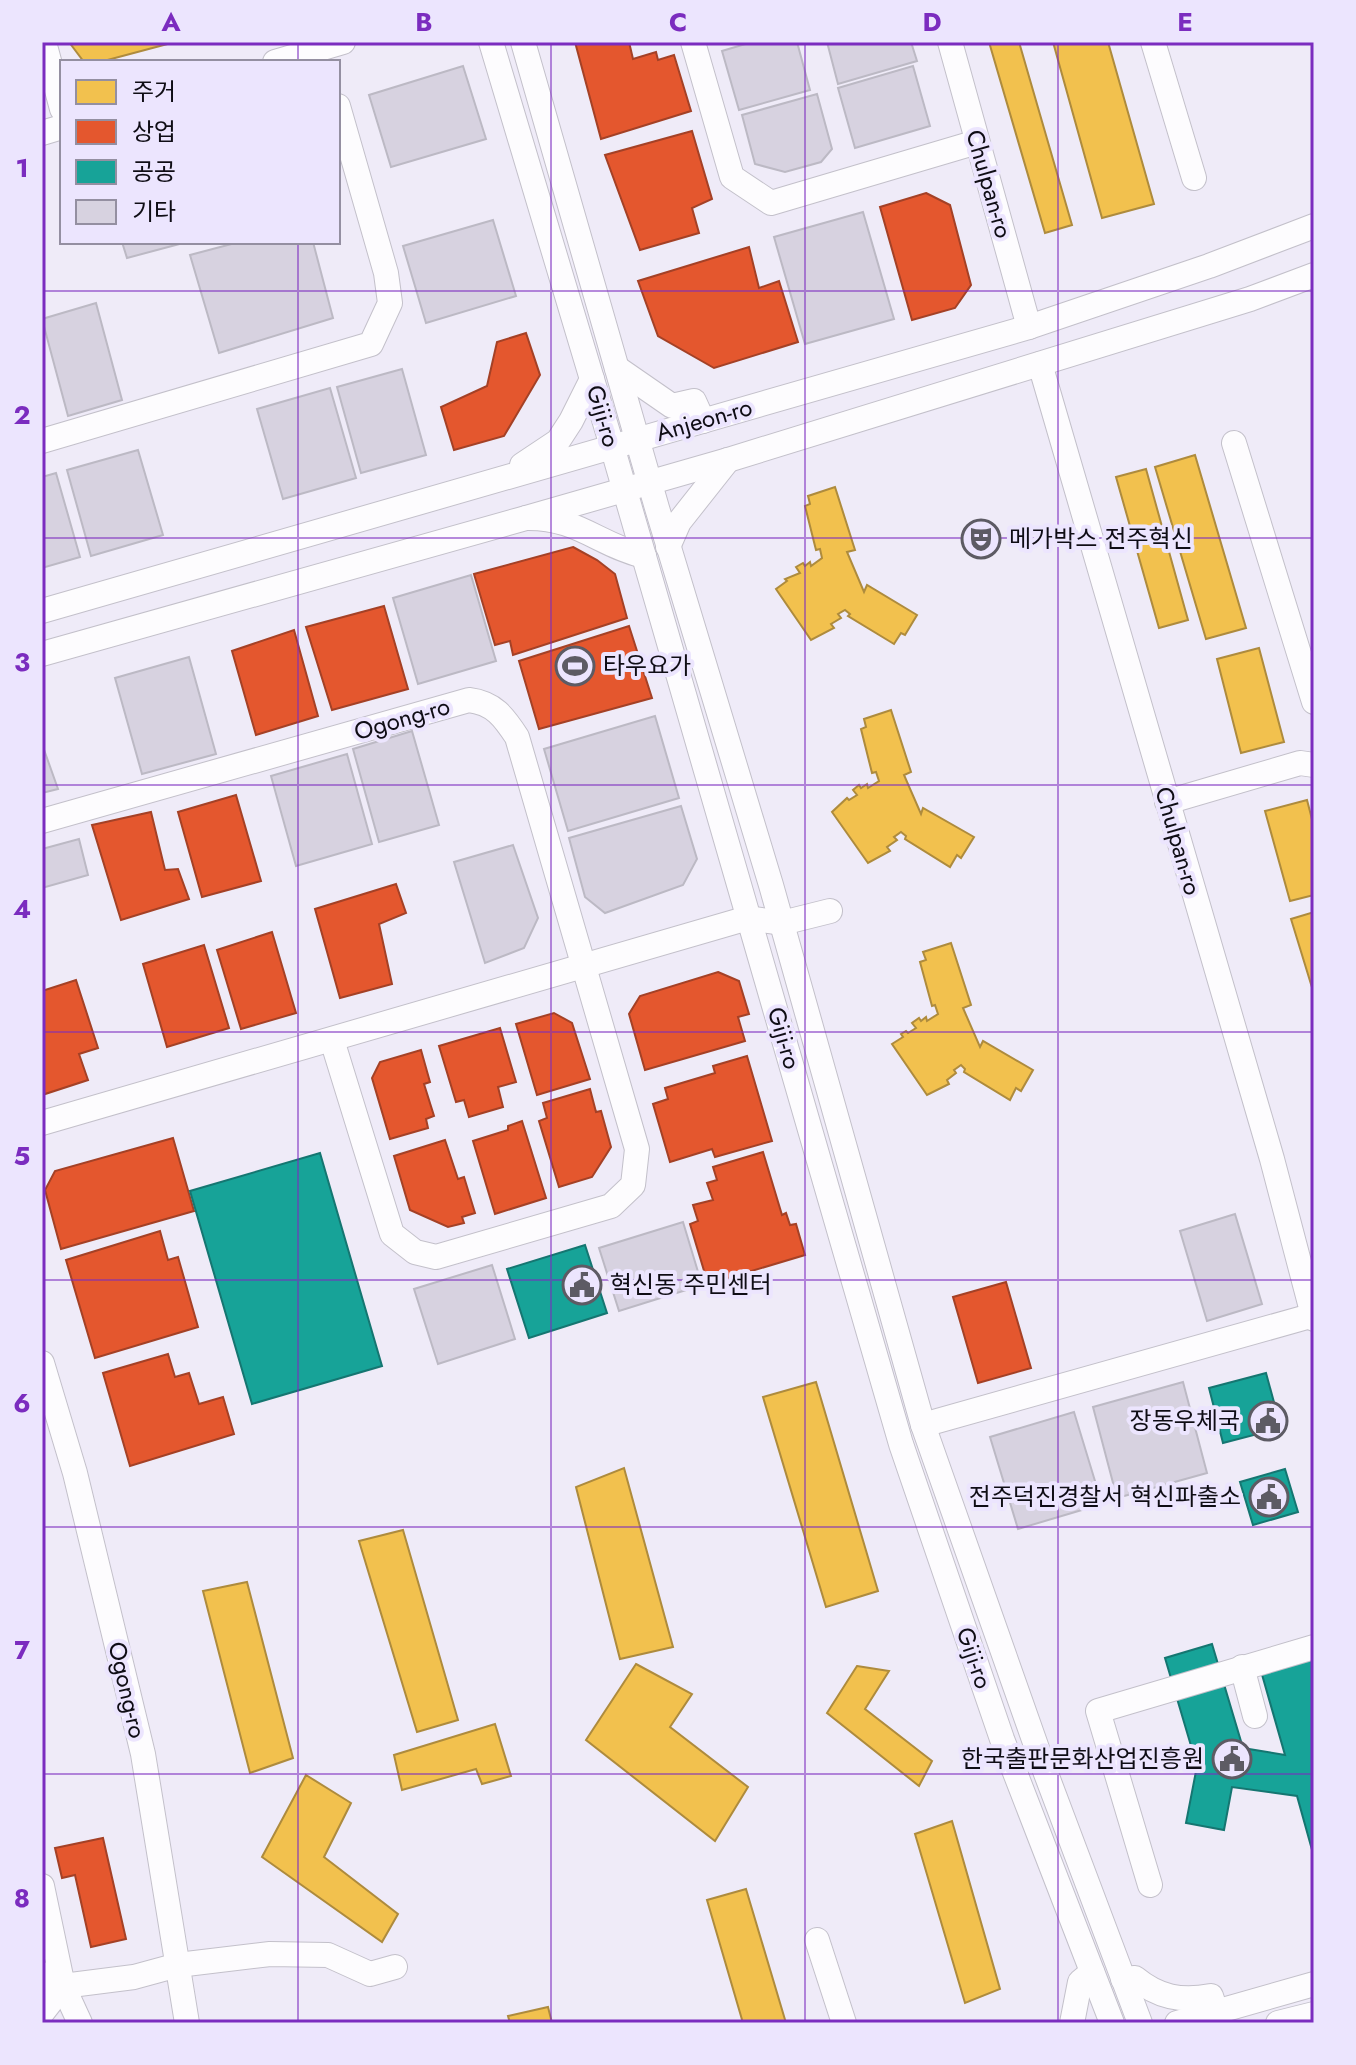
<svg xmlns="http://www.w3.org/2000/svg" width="1356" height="2065" viewBox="0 0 1356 2065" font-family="Jost,'Noto Sans KR',sans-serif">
<rect width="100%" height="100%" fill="#efebf8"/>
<g fill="#f2c14e" stroke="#ae8b3d" stroke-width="2">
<path d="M69,42H175L100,62H84Z"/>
<path d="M989,42H1019L1072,225L1045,233Z"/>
<path d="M1053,42H1108L1154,204L1102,218Z"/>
<path d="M1195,455L1246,628L1206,639L1155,467Z"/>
<path d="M1146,469L1188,620L1159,628L1116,477Z"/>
<path d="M835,487L855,550L847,552L864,592L867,585L917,615L905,635L901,633L894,644L848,616L850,614L845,610L838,614L841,618L831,624L834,628L811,640L776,589L787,581L785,579L800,573L796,567L803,563L805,566L810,562L811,566L822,558L820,549L816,550L805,506L810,504L808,496Z"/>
<path d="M1259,648L1284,742L1241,753L1217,659Z"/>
<path d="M891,710L911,772L904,775L921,814L923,808L974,837L961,858L957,855L950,867L905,839L906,836L901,832L894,837L897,840L887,847L890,851L868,863L832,812L847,798L849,800L857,795L853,790L859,785L861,788L867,784L868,788L879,781L876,772L872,773L861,729L866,727L864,719Z"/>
<path d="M1307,800L1314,827V895L1290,901L1265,811Z"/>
<path d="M1314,912V994L1291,919Z"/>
<path d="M951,943L971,1005L963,1008L980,1047L983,1041L1033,1070L1021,1091L1016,1088L1010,1100L964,1072L965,1069L961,1065L954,1070L956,1073L947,1080L949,1084L927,1095L892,1044L903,1037L901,1034L906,1031L908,1033L916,1028L912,1023L919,1018L921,1021L926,1017L927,1021L938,1014L935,1005L932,1006L920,962L926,960L923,952Z"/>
<path d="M816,1382L878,1591L826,1607L763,1397Z"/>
<path d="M624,1468L673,1647L620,1659L576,1487Z"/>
<path d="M403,1530L458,1720L417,1732L359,1541Z"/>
<path d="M247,1582L293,1758L250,1773L203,1591Z"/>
<path d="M636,1664L692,1694L670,1727L748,1787L715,1841L586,1740Z"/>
<path d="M857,1666L889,1671L865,1709L932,1761L919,1786L827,1713Z"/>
<path d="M495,1724L511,1776L482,1784L476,1769L402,1790L394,1755Z"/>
<path d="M306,1775L351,1803L324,1857L398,1914L382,1942L262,1857Z"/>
<path d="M952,1821L1000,1989L965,2003L915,1834Z"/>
<path d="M746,1889L786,2023H743L707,1900Z"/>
<path d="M548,2007L552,2023H510L508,2016Z"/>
</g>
<g fill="#e4572e" stroke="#a44126" stroke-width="2">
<path d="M575,42H629L633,59L656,52L658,60L674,55L691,111L601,139Z"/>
<path d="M692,131L712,199L692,208L699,233L640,250L605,155Z"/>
<path d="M926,193L950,205L971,285L955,308L912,320L880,207Z"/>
<path d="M749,247L759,288L779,281L798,342L714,368L658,336L638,281Z"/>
<path d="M526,333L540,375L504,436L454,450L441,407L487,386L497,342Z"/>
<path d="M573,547L597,560L615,574L627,618L513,655L510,641L495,645L474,574Z"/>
<path d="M384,606L408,689L332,710L306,627Z"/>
<path d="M629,626L652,698L539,729L519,661Z"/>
<path d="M294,630L318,716L256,735L232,651Z"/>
<path d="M236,795L261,881L202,897L178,812Z"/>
<path d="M151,812L165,870L178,869L189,899L121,920L92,825Z"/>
<path d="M396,884L406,913L379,924L392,984L340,998L315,909Z"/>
<path d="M272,932L296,1013L241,1029L217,950Z"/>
<path d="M204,945L229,1028L167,1047L143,964Z"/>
<path d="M718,972L739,981L749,1014L738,1017L745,1041L645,1070L629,1014L640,996Z"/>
<path d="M76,980L98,1048L79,1054L88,1080L42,1095V991Z"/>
<path d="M554,1013L572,1023L590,1079L537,1095L516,1024Z"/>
<path d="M500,1028L516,1082L498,1087L503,1107L469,1117L464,1100L456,1102L439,1046Z"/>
<path d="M421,1050L430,1082L424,1084L434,1116L426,1119L428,1128L390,1139L372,1078L380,1062Z"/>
<path d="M747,1056L772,1141L715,1157L712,1149L670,1162L653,1104L668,1099L665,1088L715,1073L713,1066Z"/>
<path d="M590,1089L596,1112L601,1111L611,1147L592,1177L559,1187L539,1121L547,1118L543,1103Z"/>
<path d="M522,1121L546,1198L495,1214L473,1141L508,1130V1126Z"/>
<path d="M173,1138L194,1211L61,1249L45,1190L55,1171Z"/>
<path d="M445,1140L458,1179L464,1177L475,1213L462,1217L464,1223L448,1227L410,1210L394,1156Z"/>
<path d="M763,1152L782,1215L786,1213L790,1225L796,1224L805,1255L708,1284L690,1224L698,1221L693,1205L713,1200L707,1183L717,1180L713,1167Z"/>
<path d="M160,1231L168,1260L178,1257L198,1327L95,1358L66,1260Z"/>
<path d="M1006,1282L1031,1368L978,1383L953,1297Z"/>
<path d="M168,1354L175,1377L189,1373L199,1404L223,1397L234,1434L130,1466L103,1373Z"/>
<path d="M103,1838L126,1939L91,1947L75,1875L62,1878L55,1848Z"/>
</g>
<g fill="#17a398" stroke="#157671" stroke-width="2">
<path d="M320,1153L382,1366L252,1404L190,1191Z"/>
<path d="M585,1245L607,1313L529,1338L507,1269Z"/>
<path d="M1266,1373L1281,1428L1223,1443L1209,1388Z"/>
<path d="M1285,1469L1298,1512L1253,1525L1240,1482Z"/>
<path d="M1212,1644L1243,1748L1285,1755L1259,1664L1314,1652V1857L1297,1796L1232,1787L1224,1830L1186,1823L1197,1766L1165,1658Z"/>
</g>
<g fill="#d7d2e0" stroke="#bcb9c4" stroke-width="2">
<path d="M752,42H797L810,90L739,110L722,51Z"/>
<path d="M827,42H911L917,61L838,84Z"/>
<path d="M463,66L486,139L391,167L369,95Z"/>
<path d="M913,66L930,126L855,148L838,88Z"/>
<path d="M817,94L832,149L821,162L785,172L755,164L742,115Z"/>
<path d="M863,212L894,319L805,344L774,237Z"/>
<path d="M493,220L516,296L426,323L403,246Z"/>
<path d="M122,242H187L127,258Z"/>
<path d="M239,242H313L333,318L219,353L190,255Z"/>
<path d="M96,303L122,400L68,416L42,319Z"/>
<path d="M402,369L426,455L361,473L337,387Z"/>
<path d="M330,388L356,478L283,499L257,409Z"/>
<path d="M138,450L163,535L91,556L67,470Z"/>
<path d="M56,473L80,557L42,568V477Z"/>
<path d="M471,575L496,661L418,684L393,598Z"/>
<path d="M189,657L216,754L142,774L115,678Z"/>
<path d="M655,716L679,798L568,831L544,749Z"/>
<path d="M412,731L439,825L379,842L353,749Z"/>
<path d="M42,744L58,789L42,793Z"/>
<path d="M347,754L372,844L296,866L271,776Z"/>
<path d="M681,806L697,859L683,885L605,913L585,897L569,838Z"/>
<path d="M79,839L88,875L42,888V849Z"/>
<path d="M513,845L538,918L524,948L485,963L454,862Z"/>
<path d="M1235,1214L1262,1304L1207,1321L1180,1231Z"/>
<path d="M683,1222L702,1285L619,1311L599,1248Z"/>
<path d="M492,1265L515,1339L438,1364L414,1289Z"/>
<path d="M1183,1382L1207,1473L1117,1498L1093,1407Z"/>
<path d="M1074,1412L1102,1504L1018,1529L990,1437Z"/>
</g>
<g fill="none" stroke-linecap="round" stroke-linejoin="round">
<g stroke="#c3c0ca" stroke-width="26">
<g id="minor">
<path d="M44,42L62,109"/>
<path d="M491,42L612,446L901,1444L1002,1739L1112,2023"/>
<path d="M523,42L657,508L771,885L923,1425L1045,1771L1140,2023"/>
<path d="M693,42L732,177L771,203L977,142"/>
<path d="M950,42L1029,327"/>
<path d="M1153,42L1194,178"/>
<path d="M275,62L343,42"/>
<path d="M42,133L62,127"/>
<path d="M1040,364L1272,1159L1314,1319"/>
<path d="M617,368L672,406L694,401L703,421"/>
<path d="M42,441L371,344L390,303L386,273L338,106"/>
<path d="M1234,443L1314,702"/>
<path d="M522,465L558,441L571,421L592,379"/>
<path d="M526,518L728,460L1250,299L1314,275"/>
<path d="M668,547L679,522L728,460"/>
<path d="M42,611L1029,327L1209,266L1314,226"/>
<path d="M42,654L526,518C578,517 598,545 644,556"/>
<path d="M1167,802L1300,763L1314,765"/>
<path d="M42,821L469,700C494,703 504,717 517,737L637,1149L633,1185L611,1206L436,1257L415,1252L392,1234L332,1040"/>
<path d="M42,1123L748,918L782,923L830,911"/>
<path d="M42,1363L75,1473L143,1754L187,2023"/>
<path d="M923,1425L1314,1315"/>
<path d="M1242,1667L1255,1716"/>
<path d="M1150,1885L1098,1711L1314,1647"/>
<path d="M42,1886L63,1986L134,1977L178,1965L270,1954L328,1955L370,1974L395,1967"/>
<path d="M817,1940L844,2023"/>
<path d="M42,1974L63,1986L80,2023"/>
<path d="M1123,1979L1135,1978C1158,1997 1181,2002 1211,1996L1216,2011"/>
<path d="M42,2013L63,1986"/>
<path d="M1072,2023L1080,1982L1092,1972"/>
<path d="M1177,2023L1314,1984"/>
<path d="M1278,2023L1314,2014"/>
</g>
</g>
<use href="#minor" stroke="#fdfcfe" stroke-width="24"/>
</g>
<path fill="none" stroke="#7b2cbf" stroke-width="2" stroke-opacity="0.55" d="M298,42V62M551,42V2023M805,42V2023M1058,42V2023M298,242V2023M42,291H1314M42,538H1314M42,785H1314M42,1032H1314M42,1280H1314M42,1527H1314M42,1774H1314"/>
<defs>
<g id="theatre-ring" transform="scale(2)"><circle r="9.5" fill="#ece5fe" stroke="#5d5b64" stroke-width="1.5"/><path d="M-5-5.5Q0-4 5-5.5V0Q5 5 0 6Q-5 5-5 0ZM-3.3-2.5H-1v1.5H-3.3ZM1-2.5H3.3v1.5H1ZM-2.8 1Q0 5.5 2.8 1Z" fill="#5d5b64"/></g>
<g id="stadium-ring" transform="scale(2)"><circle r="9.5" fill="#ece5fe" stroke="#5d5b64" stroke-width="1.5"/><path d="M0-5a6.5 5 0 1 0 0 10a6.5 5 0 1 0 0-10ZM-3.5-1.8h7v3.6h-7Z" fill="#5d5b64"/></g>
<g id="civic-ring" transform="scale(2)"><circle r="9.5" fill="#ece5fe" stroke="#5d5b64" stroke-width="1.5"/><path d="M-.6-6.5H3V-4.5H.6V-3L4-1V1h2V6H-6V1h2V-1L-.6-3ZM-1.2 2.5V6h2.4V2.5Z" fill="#5d5b64"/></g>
</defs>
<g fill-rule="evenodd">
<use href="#theatre-ring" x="981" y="539"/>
<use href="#stadium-ring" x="575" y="666"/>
<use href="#civic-ring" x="582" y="1285"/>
<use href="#civic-ring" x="1268" y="1421"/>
<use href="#civic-ring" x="1269" y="1497"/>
<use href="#civic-ring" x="1232" y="1759"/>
</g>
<g text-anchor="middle" stroke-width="8" stroke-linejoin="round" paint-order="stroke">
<g font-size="24" fill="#0f0d15" stroke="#ece5fe">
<text transform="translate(989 184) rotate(74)" y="8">Chulpan-ro</text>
<text transform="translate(603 416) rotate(74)" y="8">Giji-ro</text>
<text transform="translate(704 420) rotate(-16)" y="8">Anjeon-ro</text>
<text transform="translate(402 719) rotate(-16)" y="8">Ogong-ro</text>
<text transform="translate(1178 841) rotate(74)" y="8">Chulpan-ro</text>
<text transform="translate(784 1038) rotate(74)" y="8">Giji-ro</text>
<text transform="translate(974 1658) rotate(71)" y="8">Giji-ro</text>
<text transform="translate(127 1690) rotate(77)" y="8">Ogong-ro</text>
</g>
<g font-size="24" fill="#0f0d15" stroke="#ece5fe" text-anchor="start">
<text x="1009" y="547">메가박스 전주혁신</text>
<text x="603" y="674">타우요가</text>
<text x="610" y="1293">혁신동 주민센터</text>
<text x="1240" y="1429" text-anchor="end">장동우체국</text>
<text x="1241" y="1505" text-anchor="end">전주덕진경찰서 혁신파출소</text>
<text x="1204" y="1767" text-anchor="end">한국출판문화산업진흥원</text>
</g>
</g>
<rect width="1356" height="2065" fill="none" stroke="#ece5fe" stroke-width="88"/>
<rect x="60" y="60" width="280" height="184" fill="#ece5fe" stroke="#948fa1" stroke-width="2"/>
<rect x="76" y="80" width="40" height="24" fill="#f2c14e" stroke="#948fa1" stroke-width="2"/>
<text x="132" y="100" font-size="24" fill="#0f0d15">주거</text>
<rect x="76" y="120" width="40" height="24" fill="#e4572e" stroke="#948fa1" stroke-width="2"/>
<text x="132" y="140" font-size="24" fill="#0f0d15">상업</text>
<rect x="76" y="160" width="40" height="24" fill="#17a398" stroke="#948fa1" stroke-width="2"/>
<text x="132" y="180" font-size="24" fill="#0f0d15">공공</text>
<rect x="76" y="200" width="40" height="24" fill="#d7d2e0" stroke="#948fa1" stroke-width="2"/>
<text x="132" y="220" font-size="24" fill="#0f0d15">기타</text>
<rect x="44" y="44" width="1268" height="1977" fill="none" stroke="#7b2cbf" stroke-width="3"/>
<g font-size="26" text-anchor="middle" font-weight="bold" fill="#7b2cbf">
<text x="171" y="31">A</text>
<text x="424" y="31">B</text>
<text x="678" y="31">C</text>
<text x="932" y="31">D</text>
<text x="1185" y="31">E</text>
<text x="22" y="177">1</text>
<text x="22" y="424">2</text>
<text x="22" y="671">3</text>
<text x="22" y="918">4</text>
<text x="22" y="1165">5</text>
<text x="22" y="1412">6</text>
<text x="22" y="1659">7</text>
<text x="22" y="1907">8</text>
</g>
</svg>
